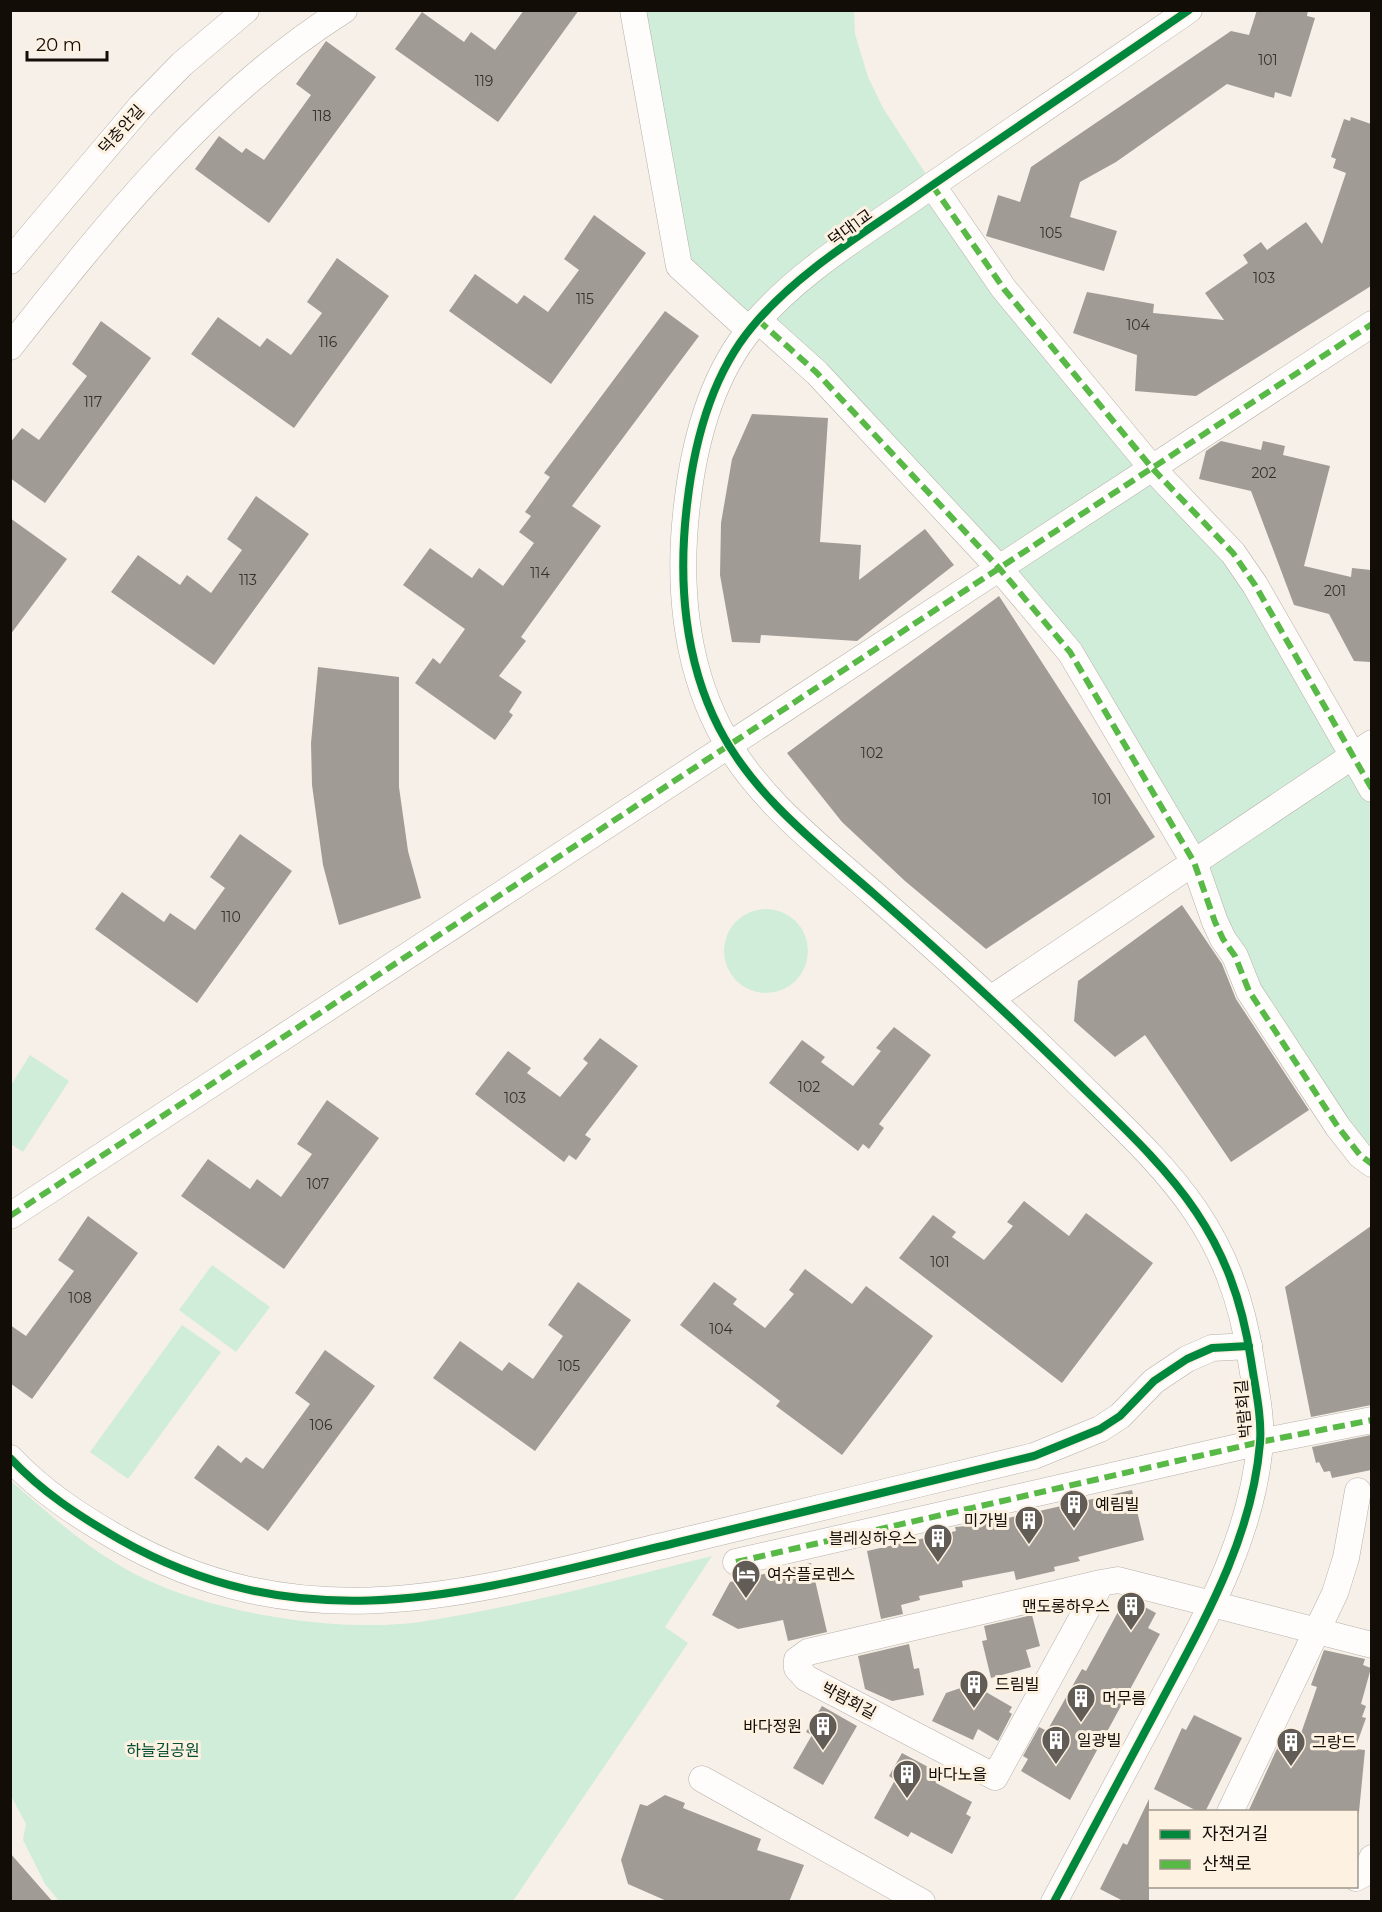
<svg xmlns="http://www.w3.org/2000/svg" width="1382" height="1912" viewBox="0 0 1382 1912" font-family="Montserrat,'Noto Sans KR',sans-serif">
<rect width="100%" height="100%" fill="#f7f0e8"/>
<g fill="#cfedd8">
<path d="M634,11H854L855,34L868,77L883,108L970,242L1233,553L1371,789V1164L1338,1127L1070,652L817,373L679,266Z"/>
<circle cx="766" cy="951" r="42"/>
<path d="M30,1055L69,1081L23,1152L11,1144V1085Z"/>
<path d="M212,1265L270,1307L236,1352L179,1310Z"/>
<path d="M182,1325L221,1352L128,1479L90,1452Z"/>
<path d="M10,1480C52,1517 94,1555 145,1579C218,1614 340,1633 420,1622C518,1607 616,1580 712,1556L665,1627L688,1643L513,1901H59L45,1884L23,1840L26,1824L11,1796Z"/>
</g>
<g fill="#a09b94">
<path d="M524,10H579L498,122L395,49L422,12L464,42L471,32L495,50Z"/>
<path d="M1257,10H1308L1307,16L1315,18L1291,97L1275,92L1274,98L1227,84L1116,162L1080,182L1070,217L1117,231L1104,271L986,236L998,195L1020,202L1031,167L1231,31L1249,35Z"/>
<path d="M326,41L376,77L269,223L195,169L219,136L242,153L246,148L264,160L311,95L296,84Z"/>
<path d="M1351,117L1371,124V286L1196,396L1135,391L1137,355L1073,333L1087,292L1154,304L1153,313L1224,320L1205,293L1248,263L1243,255L1261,242L1267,250L1306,222L1322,244L1346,173L1333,168L1336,159L1331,157L1344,119L1350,121Z"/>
<path d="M594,215L646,253L551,384L449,311L475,274L517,304L524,295L548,312L579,270L564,259Z"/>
<path d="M337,258L389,296L294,428L191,354L218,317L260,347L267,338L291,355L322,313L307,302Z"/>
<path d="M665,311L699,336L572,506L601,526L521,637L526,641L499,676L522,692L509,712L513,715L495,740L415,683L433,658L440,664L465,629L403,585L430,548L472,578L479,568L503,586L534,543L519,532L531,516L525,512L550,477L544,473Z"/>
<path d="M101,321L151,358L45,503L10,478V443L22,428L39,440L87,376L72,364Z"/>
<path d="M752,414L828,418L820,542L861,545L859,580L925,529L954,565L857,641L761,635L760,643L732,642L720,575L721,523L732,459Z"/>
<path d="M1221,441L1261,450L1263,441L1285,446L1283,455L1330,466L1304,566L1351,577L1352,568L1371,570V662L1354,661L1329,614L1294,605L1251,491L1199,479L1206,451Z"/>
<path d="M256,496L309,534L214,665L111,592L138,555L180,585L187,575L211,593L242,550L227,539Z"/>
<path d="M10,518L67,559L10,635Z"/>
<path d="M999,596L1155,837L986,949L905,881L842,822L787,753Z"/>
<path d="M318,667L399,677V787L408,851L421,898L339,925L323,865L312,785L311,743Z"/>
<path d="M240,834L292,871L197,1003L95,929L122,892L164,922L170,913L195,930L225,888L210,877Z"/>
<path d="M1182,905L1222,964L1236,999L1309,1110L1231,1162L1145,1035L1115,1057L1074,1021L1078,981Z"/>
<path d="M894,1027L931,1055L879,1124L884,1128L869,1149L863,1144L858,1151L769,1083L802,1040L825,1057L821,1062L853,1086L881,1051L876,1048Z"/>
<path d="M600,1038L638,1066L585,1135L591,1139L576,1160L569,1155L564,1162L475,1094L508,1051L531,1068L527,1073L560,1097L588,1063L583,1059Z"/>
<path d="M327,1100L379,1138L284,1269L181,1196L208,1159L250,1189L257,1179L281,1197L312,1154L297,1144Z"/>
<path d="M1024,1201L1069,1236L1086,1213L1153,1263L1062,1383L899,1258L933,1215L956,1232L952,1237L984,1260L1013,1226L1007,1222Z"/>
<path d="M88,1216L138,1253L32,1399L10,1383V1325L26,1336L74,1271L58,1260Z"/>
<path d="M1371,1226V1405L1311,1417L1285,1287Z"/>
<path d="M805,1269L852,1304L866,1286L933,1336L842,1455L776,1406L780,1401L680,1325L714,1282L737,1299L733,1304L765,1328L794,1294L789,1290Z"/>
<path d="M578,1282L631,1320L535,1451L433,1378L460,1341L502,1371L509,1362L533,1379L563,1336L548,1325Z"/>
<path d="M325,1350L375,1386L268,1531L194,1478L218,1445L241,1463L246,1457L263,1469L310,1404L295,1393Z"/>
<path d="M1371,1435V1470L1332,1478L1330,1471L1324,1472L1319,1462L1316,1463L1312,1447Z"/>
<path d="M1132,1490L1144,1540L1078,1557L1080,1561L1054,1567L1055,1571L1016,1580L1014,1571L962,1581L963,1587L919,1596L920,1600L901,1605L903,1614L881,1619L867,1551L956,1531L955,1527L977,1525Z"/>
<path d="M811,1563L827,1632L788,1641L783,1620L738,1629L712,1615L730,1582Z"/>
<path d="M1126,1597L1156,1613L1148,1628L1160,1634L1070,1800L1021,1771L1028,1759L1023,1756L1039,1727L1047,1731L1082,1669L1086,1671Z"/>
<path d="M1032,1615L1040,1646L1026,1650L1031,1667L991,1678L982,1641L987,1640L984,1626Z"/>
<path d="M909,1644L914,1669L919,1668L924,1695L892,1701L865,1689L858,1656Z"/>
<path d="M1324,1650L1365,1659L1363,1665L1371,1668L1361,1704L1366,1706L1362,1717L1366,1718L1355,1749L1365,1750L1359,1812H1248L1282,1738L1298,1742L1317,1687L1311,1685Z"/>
<path d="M972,1684L1012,1707L1009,1712L1012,1714L998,1741L978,1729L973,1740L932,1721L946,1693Z"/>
<path d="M822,1706L857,1726L823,1785L793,1768L812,1735L806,1732Z"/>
<path d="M1194,1715L1242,1738L1205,1812H1199L1154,1789L1182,1728L1186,1730Z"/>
<path d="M902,1753L943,1775L938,1784L972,1802L966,1814L971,1817L952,1854L911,1832L908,1837L874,1818L895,1780L889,1776Z"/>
<path d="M665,1795L685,1803L683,1808L761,1839L757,1850L804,1865L789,1902H669L628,1884L621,1860L640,1804L647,1806Z"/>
<path d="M1149,1799V1902H1125L1100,1889L1123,1843L1127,1845Z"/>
<path d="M10,1853L53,1902H10Z"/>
</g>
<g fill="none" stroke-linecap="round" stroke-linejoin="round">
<g stroke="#b6b0a9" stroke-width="27">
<g id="minor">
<path d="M633,10L679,266L749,330"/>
<path d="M932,185L1004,289L1152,468L1233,553L1255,585L1372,789"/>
<path d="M10,261L141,106L182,64L246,10"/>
<path d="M758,320L817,373L999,568L1070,652L1194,862L1215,922L1223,939L1235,956L1249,991L1338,1127L1360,1155L1372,1164"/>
<path d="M10,347C108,223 209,95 344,10"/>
<path d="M992,998L1372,743"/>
<path d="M10,1216L1372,324"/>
<path d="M10,1458C42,1492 79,1516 119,1539C309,1647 478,1590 675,1543C795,1514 914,1485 1034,1456L1100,1429L1120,1416L1154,1381L1187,1359L1212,1348L1249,1346"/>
<path d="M736,1562L1260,1442L1372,1420"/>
<path d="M1101,1583L995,1777L806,1678L797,1668V1660L808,1652L1101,1583L1118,1580L1372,1645"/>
<path d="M702,1779L922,1902"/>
<path d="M1230,1812L1335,1593L1346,1558L1358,1491"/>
<path d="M1356,1878L1367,1872L1372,1858"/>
<path d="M1054,1902C1088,1838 1122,1774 1156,1711C1201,1626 1252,1541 1260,1443C1262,1416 1255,1387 1251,1360C1230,1220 1163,1167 1068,1073C1005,1011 940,952 874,894C817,844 754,796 719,728C684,660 678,580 687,505C694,443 711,376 752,327C795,275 856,238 911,200C1003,136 1096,74 1189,10"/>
</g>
</g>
<use href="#minor" stroke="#fefdfc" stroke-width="26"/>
<g stroke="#58b947" stroke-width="6" stroke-dasharray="12 6" stroke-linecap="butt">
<path d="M932,185L1004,289L1152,468L1233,553L1255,585L1372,789"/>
<path d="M758,320L817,373L999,568L1070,652L1194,862L1215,922L1223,939L1235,956L1249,991L1338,1127L1360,1155L1372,1164"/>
<path d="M10,1216L1372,324"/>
<path d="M736,1562L1260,1442L1372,1420"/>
</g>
<g stroke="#fdf1e2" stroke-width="11">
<g id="cycleway">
<path d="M10,1458C42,1492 79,1516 119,1539C309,1647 478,1590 675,1543C795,1514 914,1485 1034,1456L1100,1429L1120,1416L1154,1381L1187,1359L1212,1348L1249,1346"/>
<path d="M1054,1902C1088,1838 1122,1774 1156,1711C1201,1626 1252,1541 1260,1443C1262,1416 1255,1387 1251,1360C1230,1220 1163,1167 1068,1073C1005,1011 940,952 874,894C817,844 754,796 719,728C684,660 678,580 687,505C694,443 711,376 752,327C795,275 856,238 911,200C1003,136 1096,74 1189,10"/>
</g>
</g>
<use href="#cycleway" stroke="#00873e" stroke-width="8"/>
</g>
<defs>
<g id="building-pin" transform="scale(1.5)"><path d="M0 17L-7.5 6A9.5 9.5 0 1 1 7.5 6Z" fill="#625c56" stroke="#fdf1e2"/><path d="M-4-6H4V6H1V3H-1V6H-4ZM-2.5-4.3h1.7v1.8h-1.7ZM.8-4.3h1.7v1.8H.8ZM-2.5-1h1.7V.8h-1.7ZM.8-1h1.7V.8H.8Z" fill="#fff"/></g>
<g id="hotel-pin" transform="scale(1.5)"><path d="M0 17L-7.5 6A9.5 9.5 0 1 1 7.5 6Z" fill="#625c56" stroke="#fdf1e2"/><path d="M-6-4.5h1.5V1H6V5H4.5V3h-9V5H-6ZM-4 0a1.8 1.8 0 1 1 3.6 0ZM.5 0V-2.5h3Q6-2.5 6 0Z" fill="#fff"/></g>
</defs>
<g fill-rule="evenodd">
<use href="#building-pin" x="1074" y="1504"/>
<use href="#building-pin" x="1029" y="1520"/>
<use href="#building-pin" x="938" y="1538"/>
<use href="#hotel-pin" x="746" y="1574"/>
<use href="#building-pin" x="1131" y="1606"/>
<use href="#building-pin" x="974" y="1684"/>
<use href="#building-pin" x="1081" y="1698"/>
<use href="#building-pin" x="823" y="1726"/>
<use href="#building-pin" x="1056" y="1740"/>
<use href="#building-pin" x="1291" y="1742"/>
<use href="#building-pin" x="907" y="1774"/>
</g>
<g text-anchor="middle" stroke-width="6" stroke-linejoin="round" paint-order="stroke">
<g font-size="14" fill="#36302a">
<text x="1268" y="65">101</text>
<text x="484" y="86">119</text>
<text x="322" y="121">118</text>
<text x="1051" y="238">105</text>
<text x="1264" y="283">103</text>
<text x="585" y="304">115</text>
<text x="1138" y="330">104</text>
<text x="328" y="347">116</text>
<text x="93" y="407">117</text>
<text x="1264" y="478">202</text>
<text x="540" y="578">114</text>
<text x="248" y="585">113</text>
<text x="1335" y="596">201</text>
<text x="872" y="758">102</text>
<text x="1102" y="804">101</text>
<text x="231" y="922">110</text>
<text x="809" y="1092">102</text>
<text x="515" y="1103">103</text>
<text x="318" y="1189">107</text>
<text x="940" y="1267">101</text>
<text x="80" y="1303">108</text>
<text x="721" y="1334">104</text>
<text x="569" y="1371">105</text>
<text x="321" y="1430">106</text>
</g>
<g font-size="16" fill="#120d07" stroke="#fdf1e2">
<text transform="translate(121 129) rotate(-48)" y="6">덕충안길</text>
<text transform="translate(850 227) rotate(-36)" y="6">덕대1교</text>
<text transform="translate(1243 1409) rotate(-95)" y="6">박람회길</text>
<text transform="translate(849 1700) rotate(28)" y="6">박람회길</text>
</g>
<g font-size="16" fill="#120d07" stroke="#fdf1e2" text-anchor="start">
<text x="1095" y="1510">예림빌</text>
<text x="1008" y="1526" text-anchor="end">미가빌</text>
<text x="917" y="1544" text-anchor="end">블레싱하우스</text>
<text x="767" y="1580">여수플로렌스</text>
<text x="1110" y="1612" text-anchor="end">맨도롱하우스</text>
<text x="995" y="1690">드림빌</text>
<text x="1102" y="1704">머무름</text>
<text x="802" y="1732" text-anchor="end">바다정원</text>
<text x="1077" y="1746">일광빌</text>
<text x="1312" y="1748">그랑드</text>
<text x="928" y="1780">바다노을</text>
</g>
<g font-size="16" fill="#004e33" stroke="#fdf1e2">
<text x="163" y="1756">하늘길공원</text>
</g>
</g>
<rect width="1382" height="1912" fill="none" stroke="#120d07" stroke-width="24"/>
<rect x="1148" y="1810" width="210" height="78" fill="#fdf1e2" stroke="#9f968a" stroke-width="1.5"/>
<rect x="1160" y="1830" width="30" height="9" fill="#00873e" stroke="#9f968a" stroke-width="1.5"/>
<text x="1202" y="1840" font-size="18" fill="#120d07">자전거길</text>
<rect x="1160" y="1860" width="30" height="9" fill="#58b947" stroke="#9f968a" stroke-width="1.5"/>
<text x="1202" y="1870" font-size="18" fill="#120d07">산책로</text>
<path d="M27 51v9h80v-9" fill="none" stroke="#120d07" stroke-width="3"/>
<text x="36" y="51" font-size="18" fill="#120d07" stroke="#fdf1e2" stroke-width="4.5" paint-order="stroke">20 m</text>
</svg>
